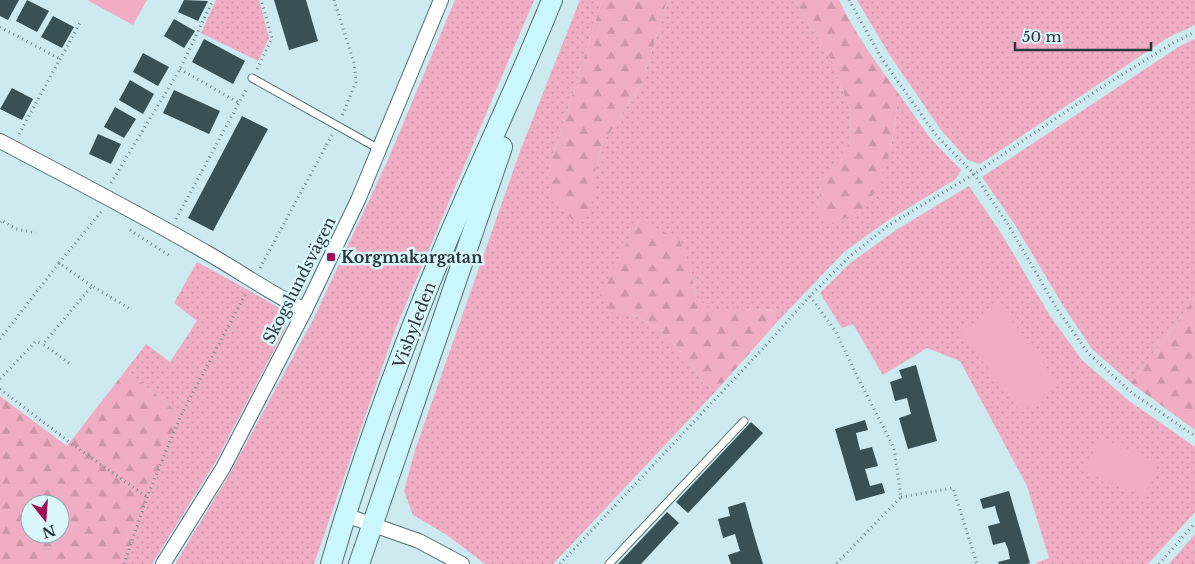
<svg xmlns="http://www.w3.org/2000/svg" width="1195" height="564" viewBox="0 0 1195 564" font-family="'Libre Baskerville',serif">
<defs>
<pattern id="grass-dots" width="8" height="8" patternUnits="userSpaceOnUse" patternTransform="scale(1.25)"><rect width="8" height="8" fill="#f0adc3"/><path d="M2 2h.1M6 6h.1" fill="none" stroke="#ce95a8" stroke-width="1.8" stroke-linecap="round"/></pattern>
<pattern id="forest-firs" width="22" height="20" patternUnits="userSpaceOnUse" patternTransform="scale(1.25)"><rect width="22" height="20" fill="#f0adc3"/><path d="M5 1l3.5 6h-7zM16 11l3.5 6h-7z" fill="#ce95a8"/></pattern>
</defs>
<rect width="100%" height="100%" fill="#cceaef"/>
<g fill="url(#grass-dots)">
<path d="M216,0H259L269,38L258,61L201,33Z"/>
<path d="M455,0H534L395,330L314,564H175L229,475L313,320L387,162Z"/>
<path d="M580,0H602L547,176L594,198V176L602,145L643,81L667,0H794L832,61L851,113L850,142L821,185L817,212L891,148L899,94L930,138L961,170L956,179L887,221L844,252L778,321L773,311L753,309L713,313L695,296L691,269L613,314H632L658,329L688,359L703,383L716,391L553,564H485L447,535L413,515L404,491L415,450L522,146Z"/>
<path d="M857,0H1195V25L1167,38L980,164L968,160L941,130L889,54Z"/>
<path d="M1195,39V298L1131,383L1092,349L1064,307L1015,225L982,177L1180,46Z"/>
<path d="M969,186L1001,233L1050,316L1082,360L1128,400L1195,447V512L1148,564H1037L1036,563L1049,558L1027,486L960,361L927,348L883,375L853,324L842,328L820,293L849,264L896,230Z"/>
<path d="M197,262L252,292L279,308L286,327L216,461L152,564H124L147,497L181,415L126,370L146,344L170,362L197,321L174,303Z"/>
<path d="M1195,534V564H1169Z"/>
</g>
<g fill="url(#forest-firs)" fill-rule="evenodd">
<path d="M602,0H667L643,81L602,145L594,176V198L578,226L553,198L547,176Z"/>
<path d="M794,0H839C855,34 877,64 899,94L891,148L878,188L859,213L831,223L817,212L821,184L850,142L851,113L832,61Z"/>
<path d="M638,220L679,239L691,269L695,296L713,312L753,309L773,311L778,321L716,391L703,383L688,359L658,329L632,314H613L600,295Z"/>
<path d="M1195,298V430L1131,383Z"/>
<path d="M126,370L181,415L147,497L124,564H0V396L67,446ZM30,504H60V534H30Z"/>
</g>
<g fill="#f0adc3">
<path d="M87,0H147L133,25Z"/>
<path d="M999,304L1059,384L1021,413L961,332Z"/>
<path d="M1100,437L1159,463L1144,497L1085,471Z"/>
</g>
<g fill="#375155">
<path d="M0,0H19L8,20L0,16Z"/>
<path d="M27,0L49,11L37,32L16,21Z"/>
<path d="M184,0L208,1L198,21L178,12Z"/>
<path d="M274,0H306L318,41L289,50Z"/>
<path d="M53,16L74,27L62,48L41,37Z"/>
<path d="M174,19L195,31L184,48L164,36Z"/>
<path d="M204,39L245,61L233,84L192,62Z"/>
<path d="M143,53L169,67L158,86L133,72Z"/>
<path d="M130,80L154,94L143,114L119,100Z"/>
<path d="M12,88L33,99L22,120L0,109Z"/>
<path d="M174,90L220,111L209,134L163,113Z"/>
<path d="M115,107L136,119L124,138L104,127Z"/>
<path d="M242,116L268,129L213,231L188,218Z"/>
<path d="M98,134L121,144L111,164L89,154Z"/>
<path d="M916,365L937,441L908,449L899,418L911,414L907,398L895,401L890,382L902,378L899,370Z"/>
<path d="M865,420L868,430L856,433L860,450L872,447L878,466L865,469L870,486L882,483L885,493L856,501L835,429Z"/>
<path d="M751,422L763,433L688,513L676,502Z"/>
<path d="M1009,491L1030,563L1027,564H999L998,562L1010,559L1008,549L1005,542L993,545L988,526L1000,523L997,514L995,506L983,509L980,499Z"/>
<path d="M745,502L755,538L763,564H731L728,555L740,551L735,534L723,538L718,519L730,516L728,507Z"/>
<path d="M667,512L679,523L641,564H618Z"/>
</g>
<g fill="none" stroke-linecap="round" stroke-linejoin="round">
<g stroke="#546e73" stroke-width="9">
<g id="lane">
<path d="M252,78L379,149"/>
<path d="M609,564L744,421"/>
</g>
</g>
<g stroke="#546e73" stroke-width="16">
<g id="street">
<path d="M0,141C70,178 140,214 209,254C241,272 271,294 305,310"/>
<path d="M345,515L419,541L462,564"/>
<path d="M163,564L223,468L305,310L358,200L441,0"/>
</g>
</g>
<g stroke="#546e73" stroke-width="22">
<g id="secondary">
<path d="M331,564C363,453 404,343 449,236C483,157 520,80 552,0"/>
<path d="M359,564L502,147"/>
</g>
</g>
<g stroke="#74888b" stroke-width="3" stroke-dasharray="1 4" stroke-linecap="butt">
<path d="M334,0L354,63L356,82L342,116"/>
<path d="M849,0L882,59L936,135L974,174L1009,226L1057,309L1088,353L1132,393L1195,436"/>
<path d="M0,27L60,59"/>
<path d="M180,69L239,103"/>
<path d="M257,69L272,38L261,0"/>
<path d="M19,134L81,21"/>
<path d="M111,183L180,69L213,0"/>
<path d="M176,219L247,88"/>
<path d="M0,222L1,220L16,229L36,233"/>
<path d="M130,230L170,256"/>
<path d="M59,263L101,212"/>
<path d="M260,268L332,135"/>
<path d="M810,296L836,332L858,378L894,448L901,497L836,564"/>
<path d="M0,339L59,263L92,286"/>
<path d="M69,363L43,344L92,286L132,310"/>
<path d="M0,379L36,341L43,344"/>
<path d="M0,389L76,447L147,497"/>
<path d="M901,497L953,488L977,564"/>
<path d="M124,564L147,497L181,415L246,293"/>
<path d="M560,564L770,341L810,296L849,257L889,225L974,174L1105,85L1173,43L1195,32"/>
<path d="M1159,564L1195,523"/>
</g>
<use href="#lane" stroke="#fff" stroke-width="7"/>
<use href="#street" stroke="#fff" stroke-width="14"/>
<use href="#secondary" stroke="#caf7fe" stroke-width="20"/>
</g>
<rect fill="#9f0e57" stroke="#d9f7fc" stroke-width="2" x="326" y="252" width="10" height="10" rx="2.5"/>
<g text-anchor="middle" stroke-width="5" stroke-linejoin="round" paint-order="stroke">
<g font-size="16" font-weight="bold" fill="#2c3739" stroke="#d9f7fc" text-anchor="start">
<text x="341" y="263">Korgmakargatan</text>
</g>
<g font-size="16" fill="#2c3739" stroke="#d9f7fc">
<text transform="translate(299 280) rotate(-63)" y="6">Skogslundsvägen</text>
<text transform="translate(414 325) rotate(-69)" y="6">Visbyleden</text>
</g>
</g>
<g transform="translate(45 519) rotate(163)"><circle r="24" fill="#d9f7fc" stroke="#94aaae"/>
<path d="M0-4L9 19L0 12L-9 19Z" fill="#9f0e57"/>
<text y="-8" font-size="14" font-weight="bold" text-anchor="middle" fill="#2c3739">N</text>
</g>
<path d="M1015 42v8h136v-8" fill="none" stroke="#2c3739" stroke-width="2.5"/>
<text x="1022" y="42" font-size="15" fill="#2c3739" stroke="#d9f7fc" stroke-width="4" paint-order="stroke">50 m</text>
</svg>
